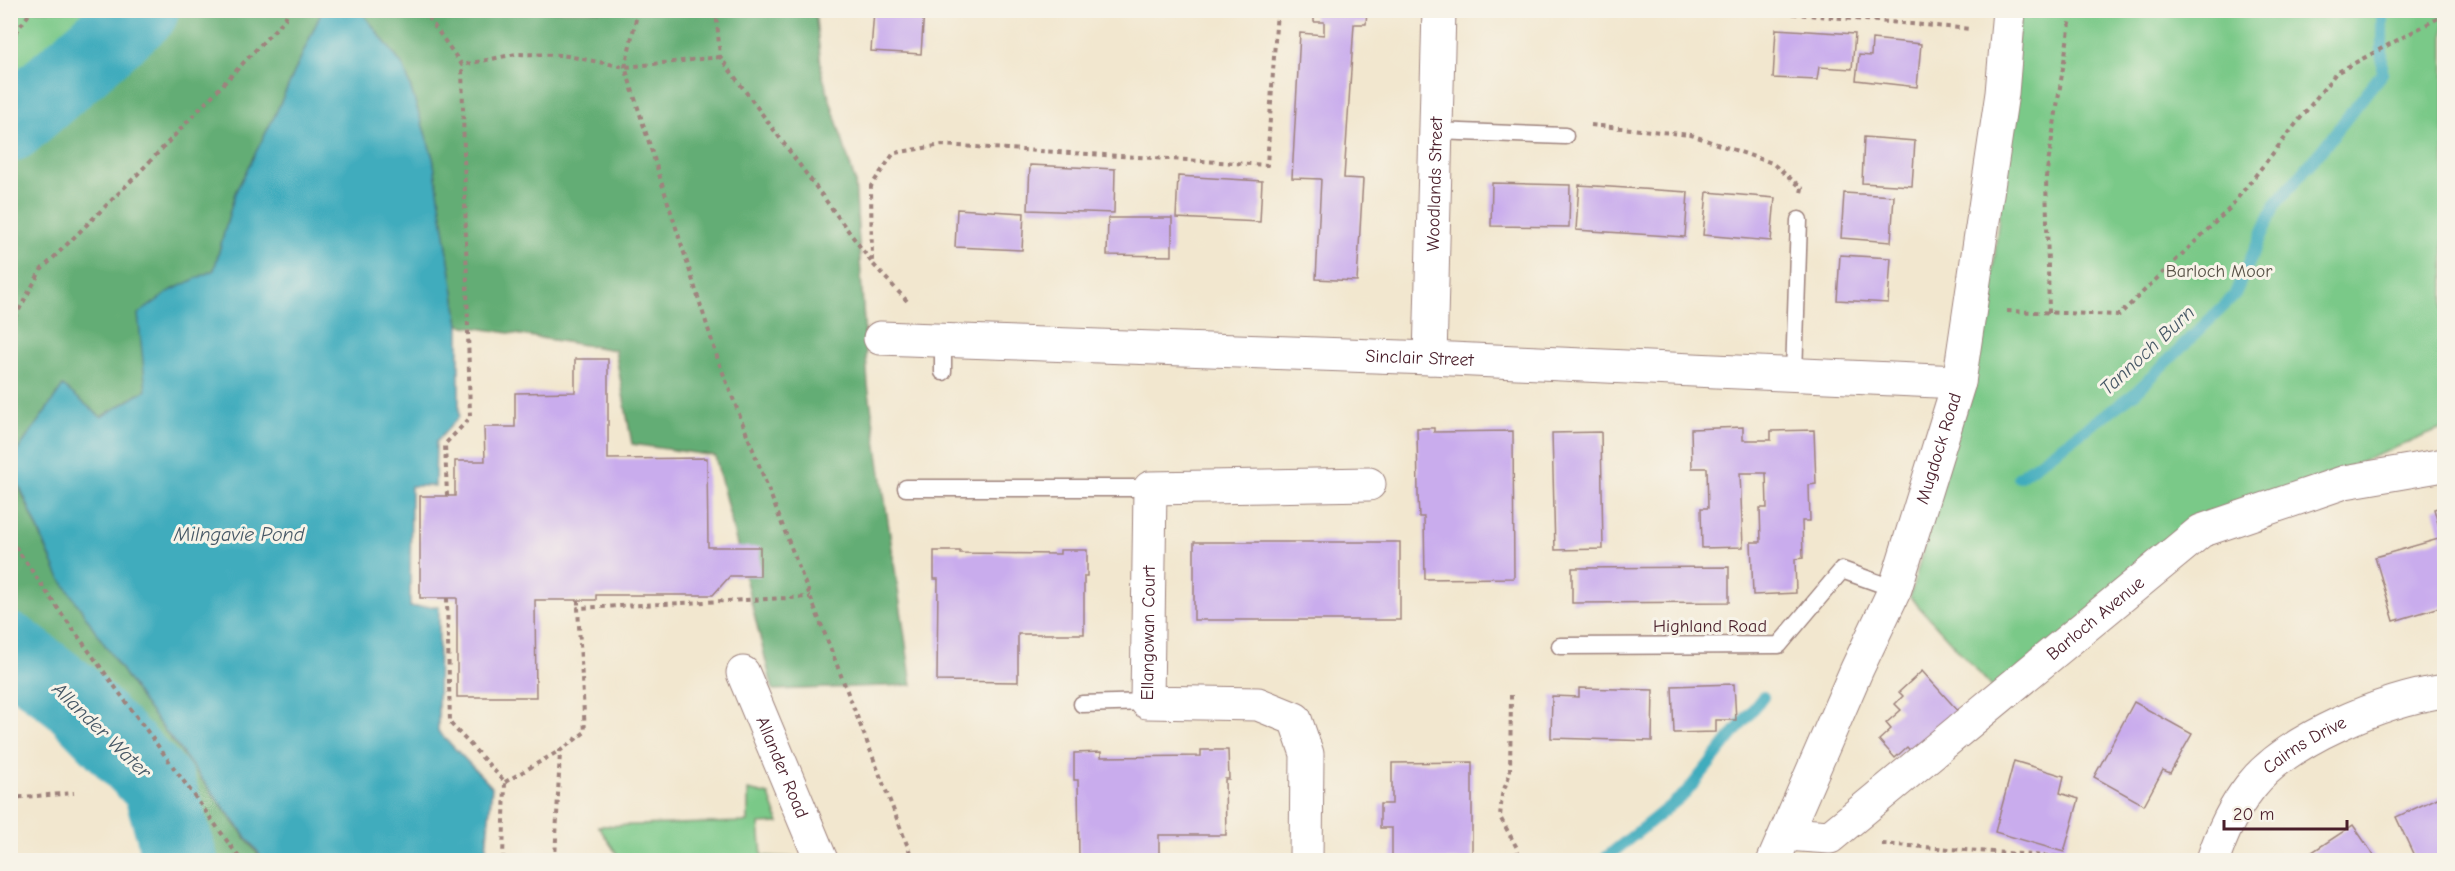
<svg xmlns="http://www.w3.org/2000/svg" width="2455" height="871" viewBox="0 0 2455 871" font-family="'Comic Neue',sans-serif">
<rect width="100%" height="100%" fill="#f7f3e8"/>
<filter id="ink" filterUnits="userSpaceOnUse"><feTurbulence type="fractalNoise" baseFrequency=".0167" numOctaves="2"/><feDisplacementMap in="SourceGraphic" scale="12" xChannelSelector="R" yChannelSelector="G"/><feConvolveMatrix kernelMatrix="1 2 1 2 8 2 1 2 1" color-interpolation-filters="sRGB"/></filter>
<filter id="wash" filterUnits="userSpaceOnUse"><feTurbulence type="fractalNoise" baseFrequency=".008" numOctaves="4" result="noise"/><feDisplacementMap in="SourceGraphic" scale="24" xChannelSelector="R" yChannelSelector="G"/><feGaussianBlur stdDeviation="1.35" result="paint"/><feColorMatrix in="noise" values="0 0 0 0 0 0 0 0 0 0 0 0 0 0 0 0 0 1.4 0 .05"/><feComposite in="paint" operator="in"/></filter>
<g filter="url(#wash)">
<rect width="100%" height="100%" fill="#f2e7cf"/>
<g fill="#7ac988" stroke="#62745a" stroke-width="1.5">
<path d="M11,10L101,11L11,101L10,11Z"/>
<path d="M2020,11H2444V428L2195,529L2001,697L1910,597L1989,311Z"/>
<path d="M748,790L769,795L779,823L759,824L762,856L798,858L800,860H621L598,826L748,822Z"/>
</g>
<g fill="#63ad74" stroke="#566650" stroke-width="1.5">
<path d="M170,11H322L275,115L235,193L214,270L172,290L143,355L146,390L101,417L63,386L11,460L10,166Z"/>
<path d="M361,11H815L822,74L855,181L868,385L912,685L773,690L715,456L632,444L615,350L459,325L433,158L404,67Z"/>
<path d="M10,466L58,575L143,702L257,853L260,860H200L165,784L81,686L11,632Z"/>
</g>
<path fill="#3facbd" stroke="#446674" stroke-width="1.5" d="M322,11H361L404,67L433,158L459,325V417L436,442L435,486H411L410,607L439,606L438,731L492,787L485,860H264L143,702L58,575L11,466V460L63,386L101,417L146,390L138,314L172,290L214,270L235,193L275,115Z"/>
<g fill="none" stroke-linecap="round" stroke-linejoin="round">
<g stroke="#3facbd" stroke-width="12">
<path d="M2019,477L2134,394L2234,296L2275,205L2324,147L2382,73V10"/>
<path d="M1603,860L1686,793L1763,697"/>
</g>
<g stroke="#3facbd" stroke-width="74">
<path d="M10,125L142,10"/>
<path d="M10,650L72,697L159,786L181,860"/>
</g>
</g>
<g id="blocks">
<g fill="#c9aced">
<path d="M874,10H924L921,54L871,51Z"/>
<path d="M1314,10H1367L1366,24H1354L1344,178L1363,179L1357,281L1316,279L1321,179L1292,178L1300,33L1324,35V22H1314Z"/>
<path d="M1776,29L1855,34L1852,69L1819,67L1817,80L1773,78Z"/>
<path d="M1872,39L1921,44L1917,87L1856,80L1859,55L1871,56Z"/>
<path d="M1864,137L1915,141L1912,186L1862,183Z"/>
<path d="M1030,165L1115,169L1114,213L1028,210Z"/>
<path d="M1178,176L1262,181L1260,222L1176,218Z"/>
<path d="M1492,183L1570,185L1569,227L1491,226Z"/>
<path d="M1579,185L1688,192L1685,237L1576,230Z"/>
<path d="M1707,192L1775,198L1771,241L1703,235Z"/>
<path d="M1844,193L1894,196L1891,242L1841,238Z"/>
<path d="M957,209L1024,213L1022,250L955,247Z"/>
<path d="M1108,218H1172V256L1107,255Z"/>
<path d="M1840,255L1891,258L1888,303L1837,300Z"/>
<path d="M575,359H608V459L707,458L708,547H760V576H730L713,595H596V600H535L536,697H457V598H420V496H455V461H485L484,427H515V393L575,392Z"/>
<path d="M1743,427V440H1771V431L1814,430L1816,484L1809,485L1810,521H1802L1803,558L1795,559L1796,593L1753,595L1751,542H1761L1760,508H1767L1766,473H1740L1743,547L1702,548L1701,508H1708L1707,468H1692L1691,429Z"/>
<path d="M1417,428H1434V432L1513,431L1514,578L1425,579L1424,517H1419L1418,495Z"/>
<path d="M1601,432L1603,549L1555,550L1552,433Z"/>
<path d="M2444,506V606L2394,621L2375,557L2442,538L2434,509Z"/>
<rect x="1194" y="542" width="206" height="78"/>
<path d="M1060,550H1087V576H1084V634H1018V682L937,681L938,579H934V551H960V553L1060,554Z"/>
<path d="M1729,567V602L1572,603V568Z"/>
<path d="M1922,671L1959,712L1913,754L1907,747L1895,758L1879,740L1891,729L1886,723L1901,710L1895,704L1903,696L1899,692Z"/>
<path d="M1734,684L1736,720H1716V732L1674,733L1672,686Z"/>
<path d="M1579,688L1653,690L1652,741L1551,738L1552,696L1579,697Z"/>
<path d="M2134,702L2192,734L2170,773L2163,770L2144,805L2094,777Z"/>
<path d="M1201,750H1228L1229,779H1225L1226,835H1159V860H1079L1078,780H1074V753L1101,752V757L1201,756Z"/>
<path d="M2014,761L2064,776L2060,793L2079,799L2064,852L1995,832Z"/>
<path d="M1472,762V860H1392V828H1380V804H1392V763Z"/>
<path d="M2444,795V860H2416L2396,817Z"/>
<path d="M2353,825L2377,860H2300Z"/>
</g>
</g>
</g>
<g filter="url(#ink)">
<use href="#blocks" fill-opacity="0" stroke="#9e837d" stroke-width="1.5"/>
<g fill="none" stroke-linecap="round" stroke-linejoin="round">
<g stroke="#9e837d" stroke-width="19">
<g id="service">
<path d="M1436,131L1565,136"/>
<path d="M943,340V372"/>
<path d="M1794,375L1799,220"/>
<path d="M906,488H1150"/>
<path d="M1560,646L1779,645L1842,570L1895,589"/>
<path d="M1082,704L1147,702"/>
</g>
</g>
<g stroke="#9e837d" stroke-width="35">
<g id="minor">
<path id="s1" d="M880,338L1430,358L1959,382"/>
<path id="s2" d="M1430,358L1439,10"/>
<path id="s3" d="M743,673L821,860"/>
<path id="s4" d="M1786,834L1830,837L2201,531L2345,482L2444,465"/>
<path id="s5" d="M1306,860L1307,754L1295,719L1258,704L1147,702L1150,488L1369,484"/>
<path id="s6" d="M2213,860C2221,835 2233,809 2250,787C2288,738 2384,700 2444,691"/>
</g>
</g>
<g stroke="#9e837d" stroke-width="35">
<g id="tertiary">
<path id="s7" d="M1774,860L1857,669L1895,589L1959,382L2002,93L2009,10"/>
</g>
</g>
<g stroke="#9e837d" stroke-width="4" stroke-dasharray="4.5 4.5" stroke-linecap="butt">
<path d="M423,10L462,65L516,54L562,55L625,67L720,57"/>
<path d="M638,10L625,67L718,360L913,860"/>
<path d="M716,10L720,57L872,263"/>
<path d="M1748,10L1971,29"/>
<path d="M10,40L32,10"/>
<path d="M1591,125L1691,135L1772,163L1802,188L1801,193"/>
<path d="M907,301L872,263L871,186L894,153L942,145L1267,165L1277,10"/>
<path d="M2007,311L2119,315L2229,209L2336,73L2444,15"/>
<path d="M2049,313L2046,177L2072,10"/>
<path d="M10,326L41,270L134,178L285,19L288,10"/>
<path d="M447,496L445,444L470,418L462,65"/>
<path d="M10,539L59,610L241,860"/>
<path d="M447,598L450,723L505,782L503,860"/>
<path d="M578,600V608"/>
<path d="M1511,695L1510,773L1502,795L1500,817L1517,848L1519,860"/>
<path d="M505,782L559,751"/>
<path d="M10,798L74,793"/>
<path d="M1882,844L2103,860"/>
<path d="M555,860L560,751L585,732L578,608L810,597"/>
<path d="M897,860L912,856"/>
</g>
<use href="#service" stroke="#fff" stroke-width="16"/>
<use href="#minor" stroke="#fff" stroke-width="33"/>
<use href="#tertiary" stroke="#fff" stroke-width="33"/>
</g>
</g>
<g text-anchor="middle" stroke-width="6" stroke-linejoin="round" paint-order="stroke">
<g font-size="18" fill="#4a1f2b" stroke="#f7f3e8">
<text dy="6" stroke="none"><textPath href="#s2" startOffset="174">Woodlands Street</textPath></text>
<text dy="6" stroke="none"><textPath href="#s1" startOffset="540">Sinclair Street</textPath></text>
<text dy="6" stroke="none"><textPath href="#s7" startOffset="444">Mugdock Road</textPath></text>
<text dy="6" stroke="none"><textPath href="#s4" startOffset="388">Barloch Avenue</textPath></text>
<text x="1710" y="632">Highland Road</text>
<text dy="6" stroke="none"><textPath href="#s5" startOffset="363">Ellangowan Court</textPath></text>
<text dy="6" stroke="none"><textPath href="#s6" startOffset="152">Cairns Drive</textPath></text>
<text dy="6" stroke="none"><textPath href="#s3" startOffset="102">Allander Road</textPath></text>
</g>
<g font-size="18" fill="#585247" stroke="#f7f3e8">
<text x="2219" y="277">Barloch Moor</text>
</g>
<g font-size="20" font-style="italic" fill="#465765" stroke="#f7f3e8">
<text transform="translate(2147 350) rotate(-43)" y="7">Tannoch Burn</text>
<text x="239" y="541">Milngavie Pond</text>
<text transform="translate(102 730) rotate(44)" y="7">Allander Water</text>
</g>
</g>
<rect width="2455" height="871" fill="none" stroke="#f7f3e8" stroke-width="36"/>
<path d="M2224 820v9h123v-9" fill="none" stroke="#4a1f2b" stroke-width="3"/>
<text x="2233" y="820" font-size="18" fill="#4a1f2b" stroke="#f7f3e8" stroke-width="4.5" paint-order="stroke">20 m</text>
</svg>
